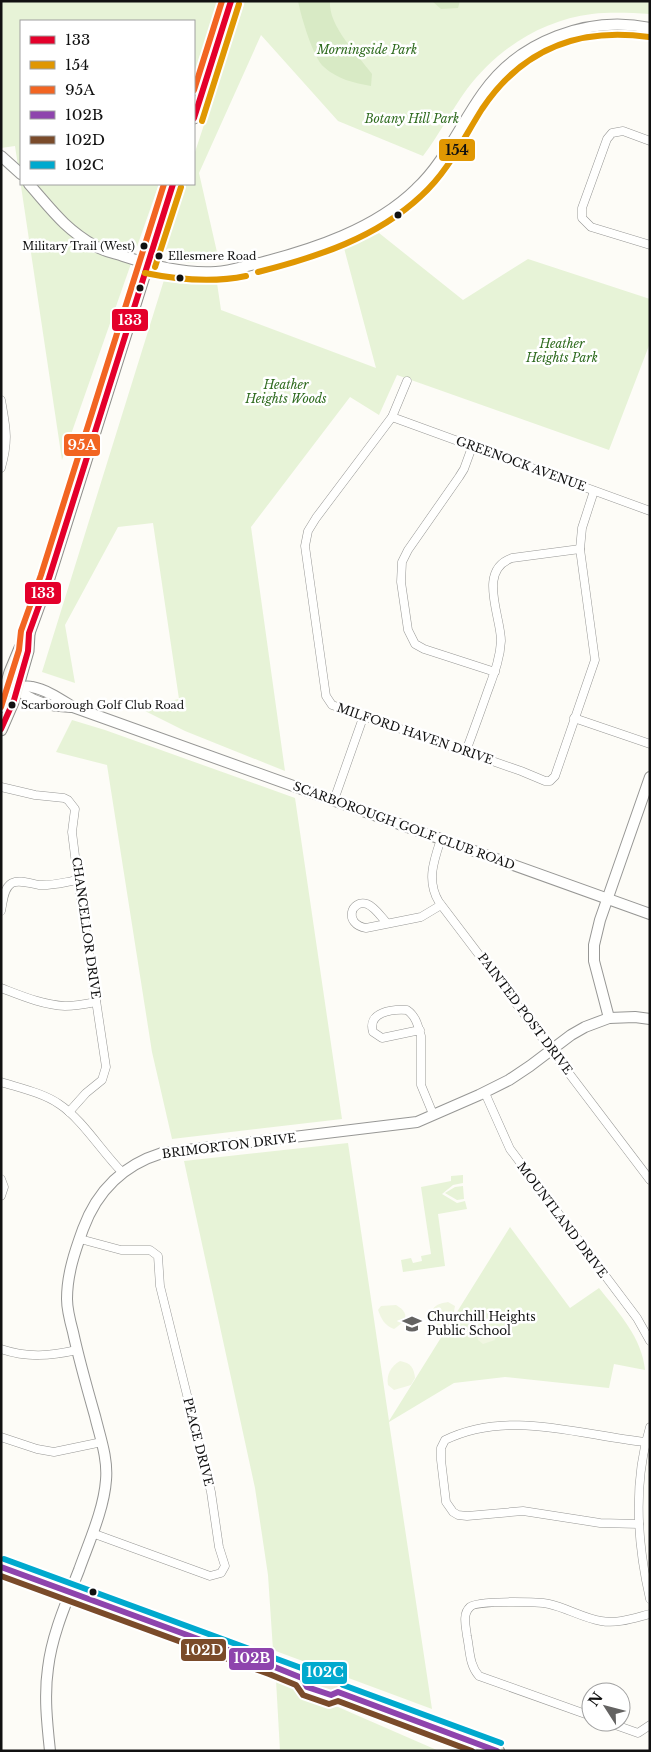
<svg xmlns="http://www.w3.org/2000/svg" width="651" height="1752" viewBox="0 0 651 1752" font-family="'Libre Baskerville',serif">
<rect width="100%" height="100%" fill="#fdfcf7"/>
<g fill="#e7f3d7">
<path d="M1,1H217L194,83V21H21V184H159L62,460L15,146L1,148Z"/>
<path d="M245,1H650V14C631,13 611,12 592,14C542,20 497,49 467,89C451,111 439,135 423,156L338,121L261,35L199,173L219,261C203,262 180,266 167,255L165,244L184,184H194V155Z"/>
<path d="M379,233L463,300L528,259L650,299V343L609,450L397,375L379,415L350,397L251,527L285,771L185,731L139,708L179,699L153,523L118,527L65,625L75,683L42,672L164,280L192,284L217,283L221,310L376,368L344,248Z"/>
<path d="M72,720L105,730L295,798L342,1119L172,1139L152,1052L107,765L56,752Z"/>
<path d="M348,1143L389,1421L510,1227L570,1308L599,1288C619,1313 642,1338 645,1370L614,1364L609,1388L505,1377L454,1383L389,1422L432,1709L273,1650L268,1575L255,1488L184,1161Z"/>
<path d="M463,1175V1183L453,1185L442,1194L457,1203L465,1201L467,1209L438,1214L445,1266L403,1272L401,1260L411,1258L413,1263L422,1261L421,1256L431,1254L421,1187L451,1181V1176Z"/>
<path d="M463,1186L464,1199L457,1200L445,1193L455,1187Z"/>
<path d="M276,1680L439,1751H280Z"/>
</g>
<g fill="#d8eac5">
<path d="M298,1H330C328,26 358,55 372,74L371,86C354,83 337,79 324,67C313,58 301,16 298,1Z"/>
<path d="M432,1H460L458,8L441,9Z"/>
</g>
<g fill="#f0f6e1">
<path d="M448,1302L455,1306L452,1322L447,1327C437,1328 426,1318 433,1309C436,1304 443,1303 448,1302Z"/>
<path d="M396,1305C411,1314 406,1321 394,1329C384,1325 382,1320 378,1310L381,1306Z"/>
<path d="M478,1320C491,1323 497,1326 495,1340L483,1344L478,1340L474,1324Z"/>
<path d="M400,1361C411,1363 414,1368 415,1378L411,1385L394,1390L388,1385C386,1375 391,1366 400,1361Z"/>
</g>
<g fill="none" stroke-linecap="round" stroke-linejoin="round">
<g stroke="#979795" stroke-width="9">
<g id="minor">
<path d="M650,141L623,131L612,133L607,139L582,208V218L591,227L650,245"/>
<path d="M407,381L392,417L316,518L308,531L305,546L325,689L326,696L332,705L521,771L545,781H550L555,776L595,660L580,549L582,528L594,491"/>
<path d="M1,400C6,428 9,440 1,468"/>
<path d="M392,417L650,511"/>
<path d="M472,447L464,469L459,477L408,550L402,562L401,582L408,630L415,644L424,649L495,672"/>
<path d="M574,718L650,744"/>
<path d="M466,751C473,732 480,713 487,693C493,676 500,660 501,641C501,616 477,570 512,558L580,549"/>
<path d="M1,787L35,795L64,798L68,800L75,809L72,832L78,880L106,1067L102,1080L86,1093L69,1112"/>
<path d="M334,800L364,715"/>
<path d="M441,839C434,860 426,881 439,902L650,1180"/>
<path d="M1,911C3,903 3,888 12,883C20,879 31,884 39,885C52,886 65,882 78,880"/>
<path d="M387,923C381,917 375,907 367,904C351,899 343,924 366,928L421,917L441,905"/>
<path d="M1,988C22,996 43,1005 65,1006C75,1006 86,1004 96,1002"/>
<path d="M420,1030L382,1038L373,1032C367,1012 392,1009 407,1010C416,1016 418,1026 421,1036V1085L433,1114"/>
<path d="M1,1082C20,1088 43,1093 59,1104C82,1119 102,1152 122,1172"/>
<path d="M485,1093L510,1149L637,1318L650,1341"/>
<path d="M1,1179L4,1187L1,1196"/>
<path d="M80,1239L121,1250H150L158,1256L160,1286L211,1492L219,1547L225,1566L221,1573L210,1576L92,1533"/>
<path d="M1,1349C28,1358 50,1356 77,1350"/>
<path d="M650,1427C633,1483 637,1543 650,1599"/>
<path d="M1,1437L37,1449L54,1452L102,1442"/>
<path d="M639,1524L600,1523L523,1511L467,1516L458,1515L453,1512L446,1502L441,1460V1448L445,1440C509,1409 579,1435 645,1442"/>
<path d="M591,1716L479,1676C469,1665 470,1650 467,1636C466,1627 462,1614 470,1607C476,1600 539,1602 549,1604C567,1608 583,1618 601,1621C617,1624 634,1618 650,1614"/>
<path d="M607,1722L638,1733L650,1725"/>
</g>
</g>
<g stroke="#979795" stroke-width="12">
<g id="tertiary">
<path d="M1,156L21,174"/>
<path d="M29,184C52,210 64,228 95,246C103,251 114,253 123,256C154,266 183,274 216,272C231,271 245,266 260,263C314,249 375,229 416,189C445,162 460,125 483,93C519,41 589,15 650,28"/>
<path d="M12,686C19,689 25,685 32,687C47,690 60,699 73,707L650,914"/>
<path d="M17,688C31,703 51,706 71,707"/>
<path d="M609,1018L594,961V945L600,920L650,777"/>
<path d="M50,1751C47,1723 44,1695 48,1668C52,1634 67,1601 79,1570C89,1542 104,1509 106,1480C108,1458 100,1437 95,1416C87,1388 79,1360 73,1332C70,1321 67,1310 67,1299C67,1274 75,1251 83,1229C97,1191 123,1165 162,1153L417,1122L479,1095L509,1080L530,1066L571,1035L585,1027L609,1018L635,1017L650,1019"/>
</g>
</g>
<g stroke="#8e8d8b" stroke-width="13">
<g id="secondary">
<path d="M194,118L231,1"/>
<path d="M1,703L10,672L20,648L29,633L49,578L173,184"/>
<path d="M1,730L14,700L28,651L29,634"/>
</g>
</g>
<g stroke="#858482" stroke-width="14">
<g id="primary">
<path d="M1,1567L302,1678C315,1678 331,1681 338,1692C392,1710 445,1732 498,1751"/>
<path d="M302,1678L307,1687L331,1695L338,1692"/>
</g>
</g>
<use href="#minor" stroke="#fffffe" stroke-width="8"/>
<use href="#tertiary" stroke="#fffffe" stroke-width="10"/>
<use href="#secondary" stroke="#f6f4eb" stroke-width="11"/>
<use href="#primary" stroke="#ede9dc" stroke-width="12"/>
<g stroke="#fff" stroke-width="10">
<g id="bus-1">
<path d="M194,118L231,1"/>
<path d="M1,729L14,700L28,651L29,633L49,578L173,184"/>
</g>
</g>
<g stroke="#fff" stroke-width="10">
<g id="bus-2">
<path d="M202,121L239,4"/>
<path d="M155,267L181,187"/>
<path d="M258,272C317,257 376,238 421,196C448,172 463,139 482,109C522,49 579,27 649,37"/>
<path d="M145,273C179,280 212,283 246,276"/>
</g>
</g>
<g stroke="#fff" stroke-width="10">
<g id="bus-3">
<path d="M194,90L222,1"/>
<path d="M1,707L19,650L21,631L41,575L164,184"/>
</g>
</g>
<g stroke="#fff" stroke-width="10">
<path id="bus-4" d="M1,1567L272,1666L302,1678L307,1687L331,1695L338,1692L497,1751"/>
</g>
<g stroke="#fff" stroke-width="10">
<path id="bus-5" d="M1,1576L269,1674L296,1685L303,1695L329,1704L338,1701L472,1751"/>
</g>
<g stroke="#fff" stroke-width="10">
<path id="bus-6" d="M4,1559L304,1669C319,1670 333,1673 343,1685L501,1743"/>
</g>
<use href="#bus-1" stroke="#e4002b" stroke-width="6"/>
<use href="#bus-2" stroke="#e09702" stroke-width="6"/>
<use href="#bus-3" stroke="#f26522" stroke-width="6"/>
<use href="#bus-4" stroke="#8e44ad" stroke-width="6"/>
<use href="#bus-5" stroke="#7a4b2a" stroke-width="6"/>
<use href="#bus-6" stroke="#00a9ce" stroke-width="6"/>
</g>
<defs>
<g id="school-bare" transform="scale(1.5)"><path d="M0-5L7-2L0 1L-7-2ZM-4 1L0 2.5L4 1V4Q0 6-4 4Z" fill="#646362" stroke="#fff" stroke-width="2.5" paint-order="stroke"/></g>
</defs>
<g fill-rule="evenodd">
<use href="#school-bare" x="412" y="1324"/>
</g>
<g fill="#111" stroke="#fff" stroke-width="2">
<circle cx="398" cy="215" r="4.5"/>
<circle cx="144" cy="246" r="4.5"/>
<circle cx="159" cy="256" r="4.5"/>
<circle cx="180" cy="278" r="4.5"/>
<circle cx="140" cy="288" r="4.5"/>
<circle cx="12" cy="705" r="4.5"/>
<circle cx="93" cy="1592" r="4.5"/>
</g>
<g text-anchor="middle" stroke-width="5" stroke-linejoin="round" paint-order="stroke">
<g font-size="11" fill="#111" stroke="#fff" text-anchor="start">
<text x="135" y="250" text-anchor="end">Military Trail (West)</text>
<text x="168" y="260">Ellesmere Road</text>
<text x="21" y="709">Scarborough Golf Club Road</text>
</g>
<g font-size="12" font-style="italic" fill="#2f6b1f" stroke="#fff">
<text x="367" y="54">Morningside Park</text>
<text x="412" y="123">Botany Hill Park</text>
<text x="562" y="348">Heather<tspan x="562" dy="14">Heights Park</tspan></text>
<text x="286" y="389">Heather<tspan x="286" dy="14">Heights Woods</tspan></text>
</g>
<g font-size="12" fill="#111" stroke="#fff">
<text transform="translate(521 464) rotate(20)" y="4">GREENOCK AVENUE</text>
<text transform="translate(415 734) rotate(19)" y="4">MILFORD HAVEN DRIVE</text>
<text transform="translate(404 826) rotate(20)" y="4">SCARBOROUGH GOLF CLUB ROAD</text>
<text transform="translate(86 928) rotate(82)" y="4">CHANCELLOR DRIVE</text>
<text transform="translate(525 1014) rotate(53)" y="4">PAINTED POST DRIVE</text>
<text transform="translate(229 1146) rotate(-7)" y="4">BRIMORTON DRIVE</text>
<text transform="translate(562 1220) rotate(53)" y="4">MOUNTLAND DRIVE</text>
<text transform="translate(198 1442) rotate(76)" y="4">PEACE DRIVE</text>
</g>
<g font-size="12" fill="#111" stroke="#fff" text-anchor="start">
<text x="427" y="1321">Churchill Heights<tspan x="427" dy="14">Public School</tspan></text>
</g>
</g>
<g stroke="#fff" stroke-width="2">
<rect x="438" y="138" width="38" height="24" rx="5" fill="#e09702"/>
<rect x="111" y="308" width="38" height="24" rx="5" fill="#e4002b"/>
<rect x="63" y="433" width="38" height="24" rx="5" fill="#f26522"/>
<rect x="24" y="581" width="38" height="24" rx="5" fill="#e4002b"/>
<rect x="180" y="1638" width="47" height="24" rx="5" fill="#7a4b2a"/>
<rect x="228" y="1647" width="47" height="24" rx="5" fill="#8e44ad"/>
<rect x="301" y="1661" width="47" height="24" rx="5" fill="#00a9ce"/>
</g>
<g font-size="14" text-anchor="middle" font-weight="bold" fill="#fff">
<text x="130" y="325">133</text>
<text x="82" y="450">95A</text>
<text x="43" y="598">133</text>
<text x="204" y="1655">102D</text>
<text x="252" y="1663">102B</text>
<text x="325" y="1677">102C</text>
</g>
<g font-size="14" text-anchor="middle" font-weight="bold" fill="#111">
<text x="457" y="155">154</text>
</g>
<rect width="651" height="1752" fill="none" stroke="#111111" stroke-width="5"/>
<rect x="20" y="20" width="175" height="165" fill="#ffffff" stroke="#a0a0a0"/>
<rect x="30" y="36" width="25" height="8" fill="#e4002b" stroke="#a0a0a0"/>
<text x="65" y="45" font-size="15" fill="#111111">133</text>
<rect x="30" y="61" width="25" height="8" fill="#e09702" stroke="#a0a0a0"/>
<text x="65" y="70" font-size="15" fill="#111111">154</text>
<rect x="30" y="86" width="25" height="8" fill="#f26522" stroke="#a0a0a0"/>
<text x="65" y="95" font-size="15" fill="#111111">95A</text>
<rect x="30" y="111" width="25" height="8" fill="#8e44ad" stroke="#a0a0a0"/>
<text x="65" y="120" font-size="15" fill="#111111">102B</text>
<rect x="30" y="136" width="25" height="8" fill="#7a4b2a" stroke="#a0a0a0"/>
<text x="65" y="145" font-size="15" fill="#111111">102D</text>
<rect x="30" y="161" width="25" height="8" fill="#00a9ce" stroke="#a0a0a0"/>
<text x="65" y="170" font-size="15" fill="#111111">102C</text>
<g transform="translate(606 1707) rotate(306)"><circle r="24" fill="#ffffff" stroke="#a0a0a0"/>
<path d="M0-4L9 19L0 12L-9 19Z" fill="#646362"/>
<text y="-8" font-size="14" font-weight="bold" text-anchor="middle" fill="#111111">N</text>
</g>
</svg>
